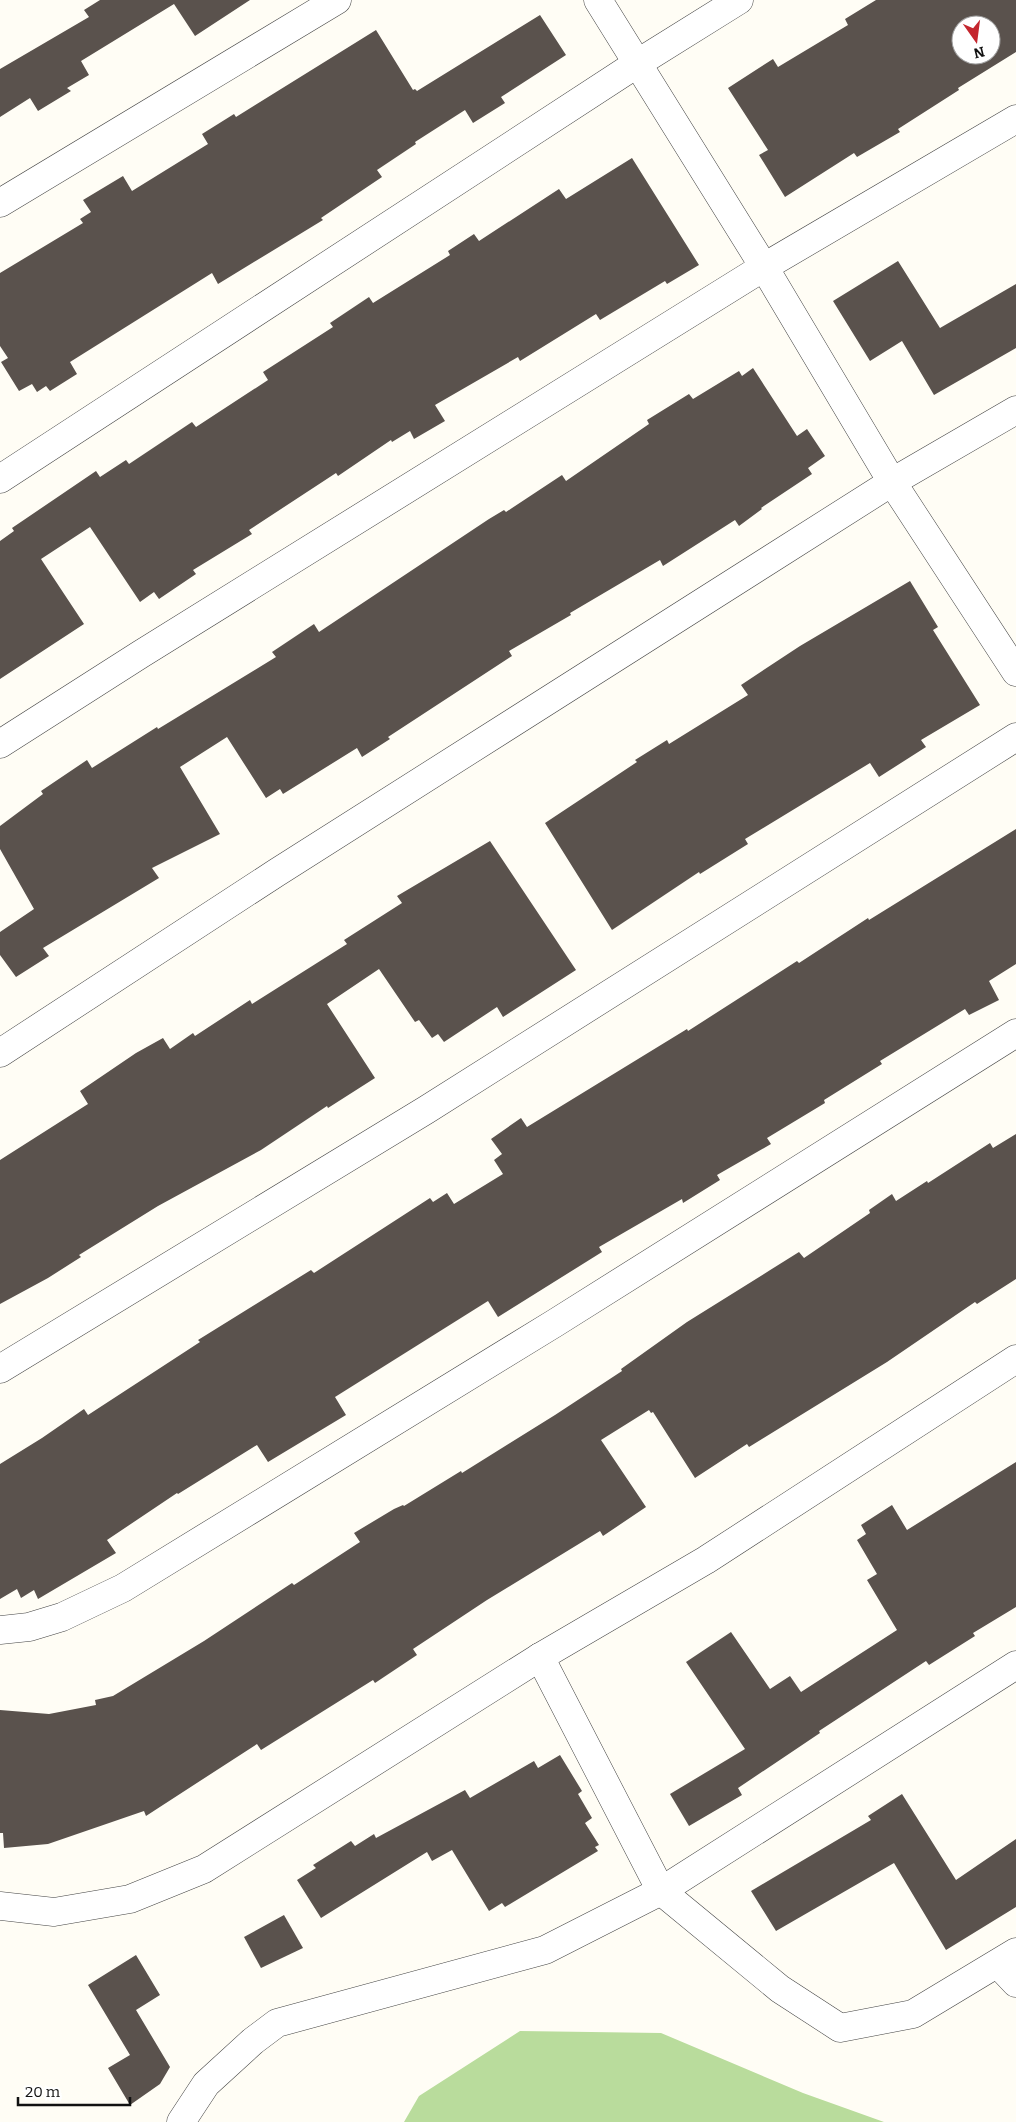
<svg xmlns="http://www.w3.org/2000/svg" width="1016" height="2122" viewBox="0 0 1016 2122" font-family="Bitter,serif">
<rect width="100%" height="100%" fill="#fffdf5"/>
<path fill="#b9dc9c" d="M520,2031L661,2033L803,2093L884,2122H404L419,2096Z"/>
<g fill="#5a524d" fill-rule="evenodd">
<path d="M100,0H250L195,36L174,4L81,61L89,75L67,88L71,91L38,111L30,98L0,117V69L89,17L84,10Z"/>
<path d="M876,0H1016V52L958,88L959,90L898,129L900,132L857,157L854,153L785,197L759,155L768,150L728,88L773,59L778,67L848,25L845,19ZM961,25H991V55H961Z"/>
<path d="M540,15L566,55L501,97L505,103L473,123L465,110L415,142L416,144L377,170L382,177L321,218L323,220L218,284L212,273L70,362L77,374L50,391L46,386L37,392L32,384L19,391L1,362L8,358L0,346V273L83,223L80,219L91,212L83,200L123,176L132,191L208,144L202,134L234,114L236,117L376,30L413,90L415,89L417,91Z"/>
<path d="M632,158L699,265L667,284L665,281L600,320L596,314L520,361L518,357L435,405L445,421L414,439L410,431L392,442L391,440L338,476L336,473L249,530L252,534L193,570L196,574L159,599L154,592L140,602L90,527L41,559L84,624L0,679V541L14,531L12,528L96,471L100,477L126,460L129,464L192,422L196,427L268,380L263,372L333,327L330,323L369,297L373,303L450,255L448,251L474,234L479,241L559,189L566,199Z"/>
<path d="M898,261L940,328L1016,284V348L934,395L902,341L870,361L833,301Z"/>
<path d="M753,368L797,436L807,429L825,456L808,468L812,474L761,508L762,509L739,526L735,520L663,566L660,560L570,613L571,615L509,651L512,656L388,737L390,739L362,757L357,748L283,794L280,789L266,798L227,737L180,767L220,834L152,868L159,878L43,948L49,956L16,977L0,955V932L34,909L0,849V826L43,794L41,791L87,760L92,768L157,727L158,729L276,657L272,652L314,624L319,632L489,519L504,510L506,512L562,475L566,481L649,424L647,420L689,394L693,399L739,371L742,376Z"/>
<path d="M910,581L938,627L933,630L980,705L921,740L926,747L879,777L870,763L745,839L748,844L700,874L699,872L612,930L545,823L637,762L635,760L667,740L669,744L748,695L741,685L800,646Z"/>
<path d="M1016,829V964L989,981L999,1000L969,1015L965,1009L880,1061L882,1064L824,1100L825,1103L767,1138L771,1144L717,1175L720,1180L683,1203L682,1199L599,1247L602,1252L498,1317L488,1301L335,1397L346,1415L268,1462L257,1445L178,1494L177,1493L107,1540L116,1553L38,1599L34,1590L21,1598L17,1589L0,1599V1464L42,1438L84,1409L88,1415L200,1342L198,1340L311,1270L314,1273L430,1198L433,1202L447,1193L454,1204L503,1174L494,1160L502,1154L491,1139L521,1118L527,1127L687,1029L688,1031L797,961L799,963L868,918L869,920Z"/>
<path d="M490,841L576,970L503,1017L497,1007L444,1042L438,1034L432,1038L419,1020L415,1022L379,969L327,1004L375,1078L328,1108L327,1106L261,1150L158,1206L79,1255L81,1257L48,1278L0,1304V1160L88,1104L80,1091L136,1053L163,1038L170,1049L193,1033L195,1036L250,1000L252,1004L347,944L344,940L402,903L397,896Z"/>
<path d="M1016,1134V1279L977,1304L975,1302L887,1362L749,1447L747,1444L695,1478L653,1412L651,1413L649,1410L601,1440L646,1507L603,1536L600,1531L487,1600L413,1649L417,1655L375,1683L373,1680L261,1750L257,1744L146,1816L144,1811L48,1844L4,1848L3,1833H0V1710L49,1714L96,1705L95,1700L113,1696L204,1641L292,1583L294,1585L360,1542L354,1533L394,1509L403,1505L404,1506L461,1471L462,1473L555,1415L622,1371L621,1369L687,1322L799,1252L804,1258L870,1213L869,1210L892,1194L896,1201L927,1181L928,1183L990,1143L993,1148Z"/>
<path d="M1016,1462V1607L973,1633L975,1636L929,1665L926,1661L819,1731L820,1733L738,1788L742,1795L689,1826L670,1794L745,1749L686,1662L731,1632L770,1689L790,1676L801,1692L897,1630L867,1580L877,1574L857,1540L866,1534L861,1525L892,1505L907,1530Z"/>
<path d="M560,1755L582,1791L578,1794L592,1818L585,1823L599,1845L595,1847L598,1851L505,1907L502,1903L489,1911L452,1850L432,1861L427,1852L321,1918L297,1880L316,1868L313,1865L351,1841L355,1846L374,1834L376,1838L465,1790L470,1798L534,1761L538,1768Z"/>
<path d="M902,1794L956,1880L1016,1839V1907L946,1950L894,1863L776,1931L751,1891L871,1820L868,1816Z"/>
<path d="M284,1915L303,1948L261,1968L244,1937Z"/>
<path d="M136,1955L160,1995L136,2010L170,2067L160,2084L130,2105L108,2068L130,2055L88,1985Z"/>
</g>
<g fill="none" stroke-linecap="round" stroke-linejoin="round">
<g stroke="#444" stroke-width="29">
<g id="minor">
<path d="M598,0L764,267L892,482L1016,672"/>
<path d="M0,203L337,0"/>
<path d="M0,479L638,63L739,0"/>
<path d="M0,744L141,654L764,267L1016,119"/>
<path d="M0,1053L276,873L892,482L1016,410"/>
<path d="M0,1369L426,1110L1016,737"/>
<path d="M0,1630L29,1627L62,1617L123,1588L555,1323L1016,1033"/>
<path d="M540,1657L661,1891L780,1989L840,2028L913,2014L1016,1952"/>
<path d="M0,1906L54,1912L130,1899L204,1869L540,1657L706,1560L1016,1359"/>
<path d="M998,1964L1016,1983"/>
<path d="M181,2122L206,2084L253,2041L277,2023L545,1950L661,1891L1016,1665"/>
</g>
</g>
<use href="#minor" stroke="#fff" stroke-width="28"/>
</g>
<g transform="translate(976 40) rotate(166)"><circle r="24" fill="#ffffff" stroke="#a0a0a0"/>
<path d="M0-4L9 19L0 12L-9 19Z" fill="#c4262e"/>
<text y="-8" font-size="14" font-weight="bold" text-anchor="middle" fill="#111111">N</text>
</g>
<path d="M18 2097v8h112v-8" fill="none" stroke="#111111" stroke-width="2.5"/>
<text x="25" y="2097" font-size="15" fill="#111111" stroke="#ffffff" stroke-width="4" paint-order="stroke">20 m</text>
</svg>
